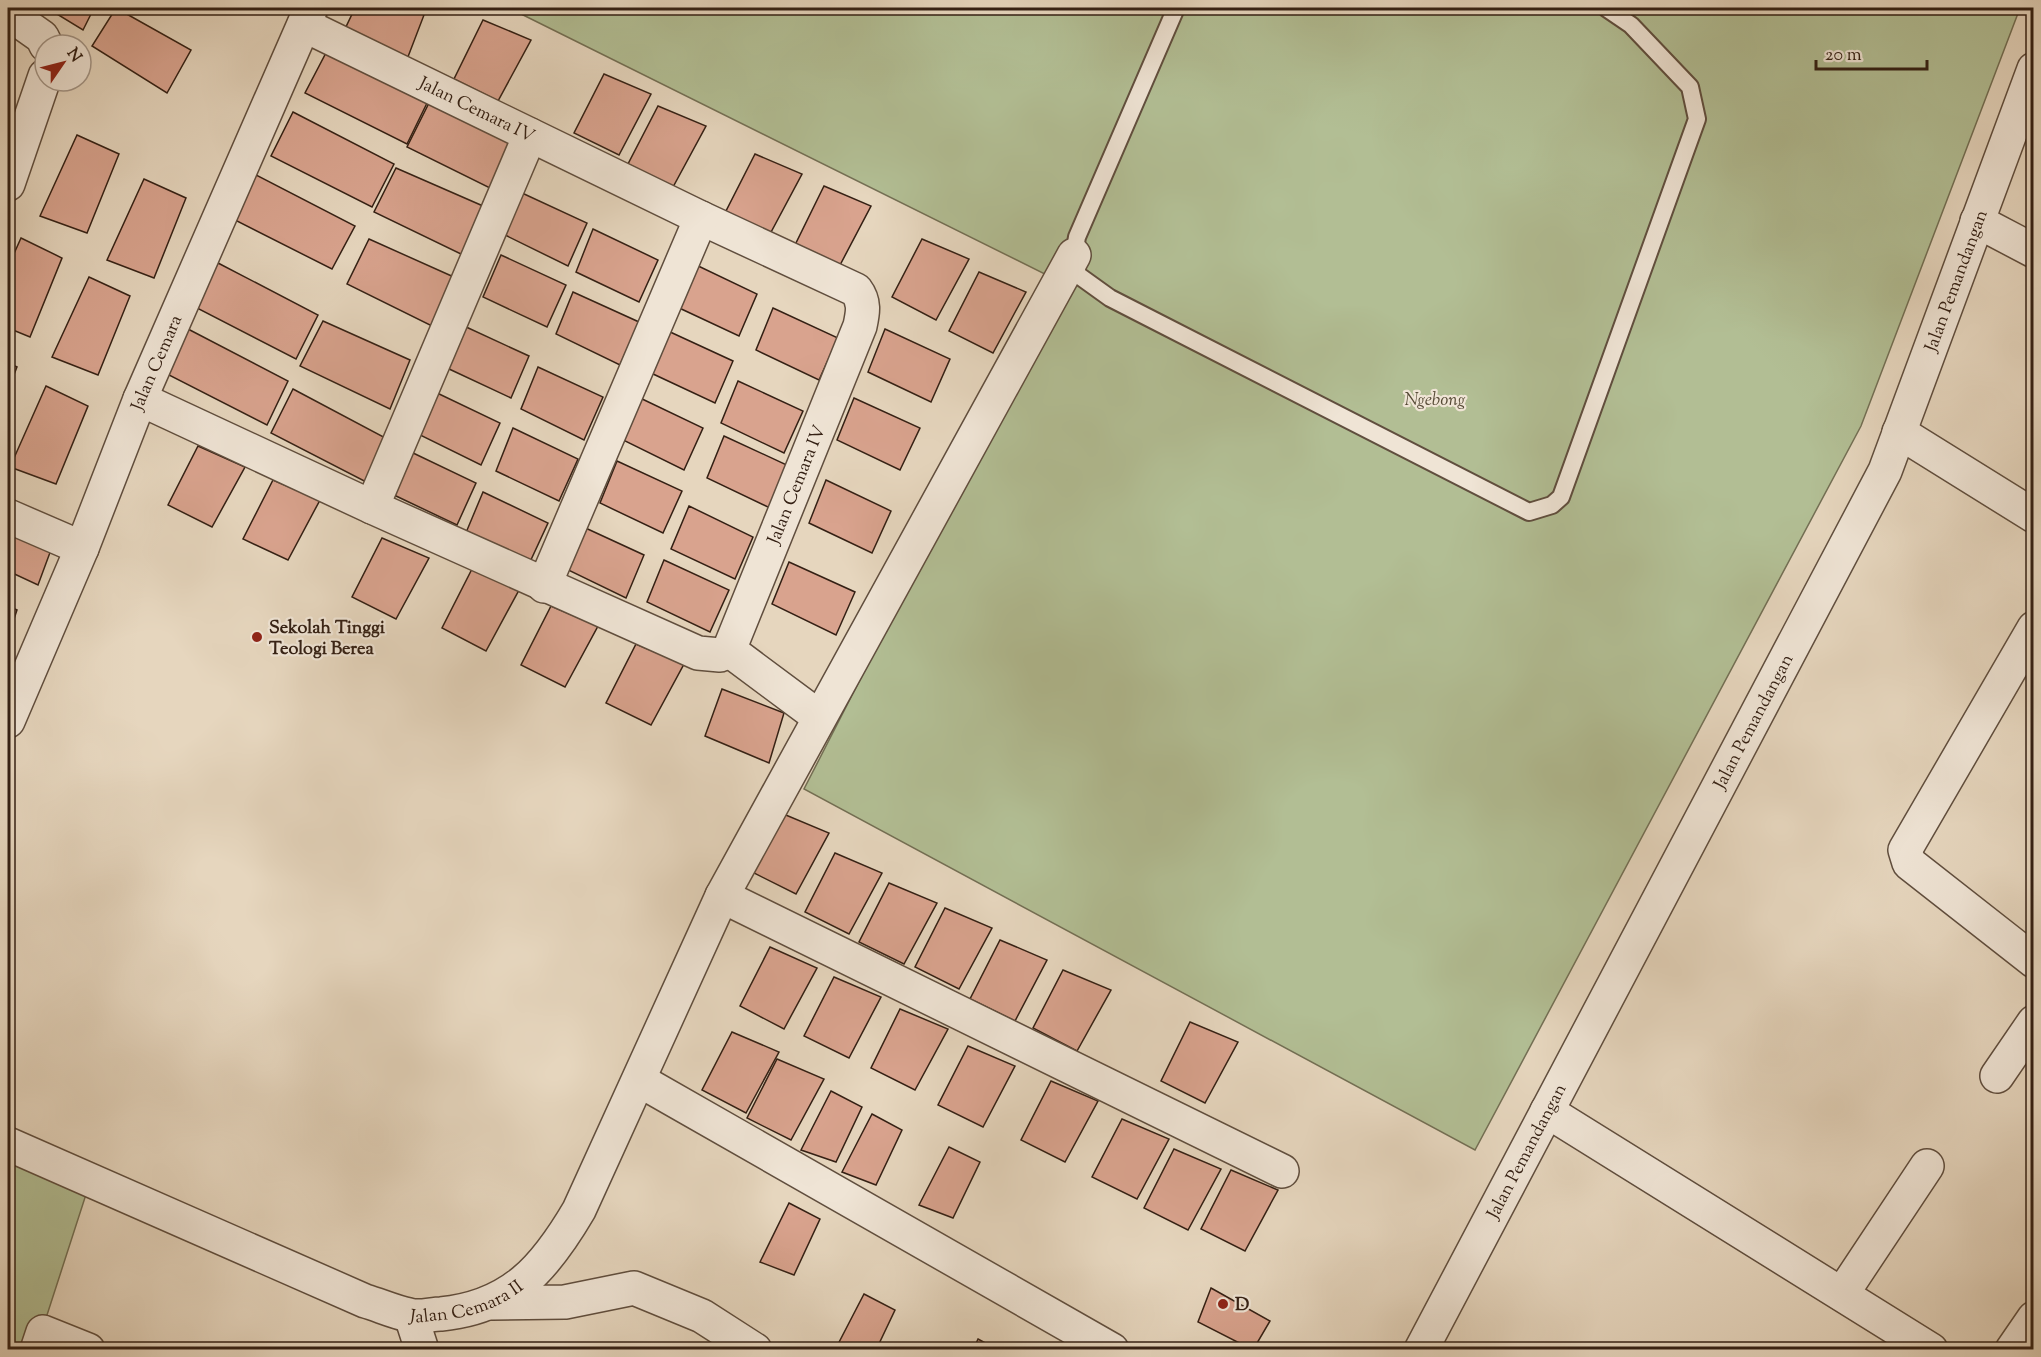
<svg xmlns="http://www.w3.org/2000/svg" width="2041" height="1357" viewBox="0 0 2041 1357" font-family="'Sorts Mill Goudy',serif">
<rect width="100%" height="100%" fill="#e6d6be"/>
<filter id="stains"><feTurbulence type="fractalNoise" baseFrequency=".00333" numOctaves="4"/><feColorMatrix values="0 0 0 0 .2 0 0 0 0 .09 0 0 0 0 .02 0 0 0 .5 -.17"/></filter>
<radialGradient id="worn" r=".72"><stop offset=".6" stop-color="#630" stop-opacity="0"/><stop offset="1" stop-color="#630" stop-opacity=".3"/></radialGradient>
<g fill="#b2be94" stroke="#736f54" stroke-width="1.5">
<path d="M509,8H2020L1861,426L1475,1150L804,789L1063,283Z"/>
<path d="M8,1144L91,1179L36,1349H8Z"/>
</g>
<g fill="#d9a38e" stroke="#342014" stroke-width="1.5">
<path d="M47,8H94L83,30Z"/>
<path d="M116,8L191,50L167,93L92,46Z"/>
<path d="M355,8H409L424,15L406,62L344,31Z"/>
<path d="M483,20L531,40L498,101L454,79Z"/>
<path d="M328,49L428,101L407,144L305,93Z"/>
<path d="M604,74L651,94L619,155L574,133Z"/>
<path d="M429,103L516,142L496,191L407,147Z"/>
<path d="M658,106L706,126L673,187L628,164Z"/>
<path d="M293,112L394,164L372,207L271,156Z"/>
<path d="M77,135L119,154L87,233L40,216Z"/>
<path d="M755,154L802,174L770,234L725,213Z"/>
<path d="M396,168L483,206L463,255L374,212Z"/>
<path d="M254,174L355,226L332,269L231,218Z"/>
<path d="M144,179L186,198L154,278L107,260Z"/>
<path d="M824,186L871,206L839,267L795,245Z"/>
<path d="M522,193L587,223L568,266L505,235Z"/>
<path d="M593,229L658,260L639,302L576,272Z"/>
<path d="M21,238L62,258L30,337L8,328V267Z"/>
<path d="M369,239L456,278L436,328L347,284Z"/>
<path d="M922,239L969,259L936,320L892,297Z"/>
<path d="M501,255L566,285L547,327L483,297Z"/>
<path d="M218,263L318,315L296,359L195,307Z"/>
<path d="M692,263L757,294L739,336L675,306Z"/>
<path d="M979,272L1026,292L993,353L949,331Z"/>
<path d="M89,277L130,296L98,375L52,357Z"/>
<path d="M573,292L639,322L620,365L556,334Z"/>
<path d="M773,308L838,338L819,380L756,350Z"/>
<path d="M323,321L410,360L390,409L300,366Z"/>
<path d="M464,326L529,356L511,398L447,368Z"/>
<path d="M188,329L288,381L267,425L165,373Z"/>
<path d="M885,329L950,359L931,402L868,372Z"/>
<path d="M668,331L733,361L715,403L651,373Z"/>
<path d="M8,363L17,367L8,390Z"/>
<path d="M538,367L603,397L584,440L521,409Z"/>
<path d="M738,381L803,411L784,453L721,423Z"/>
<path d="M46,386L88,406L56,484L10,467Z"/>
<path d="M293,389L393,442L372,485L271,433Z"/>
<path d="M435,392L500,423L481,465L418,434Z"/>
<path d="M638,397L703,428L684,470L621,439Z"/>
<path d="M854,398L920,428L900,470L837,440Z"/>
<path d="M513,428L578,459L559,501L496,471Z"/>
<path d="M724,436L789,466L770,508L707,478Z"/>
<path d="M198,446L245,467L212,527L168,505Z"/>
<path d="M411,452L476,483L457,525L394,495Z"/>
<path d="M617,461L682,491L663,533L600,503Z"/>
<path d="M273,480L320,500L288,560L243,539Z"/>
<path d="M826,480L891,511L872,553L809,523Z"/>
<path d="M483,492L548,523L529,564L465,535Z"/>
<path d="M689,506L753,537L735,579L671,549Z"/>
<path d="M8,520L55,539L38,585L8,571Z"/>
<path d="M579,525L644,555L626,598L562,567Z"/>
<path d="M382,538L429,558L396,619L352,597Z"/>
<path d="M664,560L729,590L710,632L647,602Z"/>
<path d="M789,562L855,592L836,635L772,604Z"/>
<path d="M472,569L519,590L486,651L442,628Z"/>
<path d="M8,606L17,610L8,637Z"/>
<path d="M551,606L598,626L565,687L521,665Z"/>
<path d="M636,644L684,664L651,725L606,703Z"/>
<path d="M722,689L784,713L769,763L705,736Z"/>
<path d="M781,813L829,833L796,894L752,872Z"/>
<path d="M835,853L882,873L849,934L805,912Z"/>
<path d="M889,883L937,903L904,964L859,942Z"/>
<path d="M945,908L992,928L959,989L915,967Z"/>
<path d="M1000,940L1047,960L1015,1021L970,999Z"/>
<path d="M770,947L817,968L784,1029L740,1006Z"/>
<path d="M1063,970L1111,990L1077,1051L1033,1028Z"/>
<path d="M834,977L881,997L849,1058L804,1036Z"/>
<path d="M900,1009L948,1029L915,1090L871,1068Z"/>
<path d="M1190,1022L1238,1042L1205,1103L1161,1081Z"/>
<path d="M732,1032L779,1052L746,1113L702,1090Z"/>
<path d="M968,1046L1015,1066L983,1127L938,1105Z"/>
<path d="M777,1059L824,1079L791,1140L747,1118Z"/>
<path d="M1051,1081L1098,1101L1065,1162L1021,1140Z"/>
<path d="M831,1091L862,1107L836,1162L801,1150Z"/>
<path d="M872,1114L902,1130L876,1185L842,1172Z"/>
<path d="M1122,1119L1169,1139L1137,1199L1092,1177Z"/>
<path d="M949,1147L980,1162L953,1218L919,1205Z"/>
<path d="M1174,1149L1221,1169L1188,1230L1144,1208Z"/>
<path d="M1231,1170L1278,1190L1245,1251L1201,1229Z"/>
<path d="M789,1203L820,1219L794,1275L760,1262Z"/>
<path d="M1211,1288L1270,1321L1253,1350L1198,1322Z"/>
<path d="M864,1294L895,1310L876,1350H835Z"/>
<path d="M978,1339L998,1350H973Z"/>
</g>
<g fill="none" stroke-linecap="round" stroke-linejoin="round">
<g stroke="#604e3e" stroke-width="20">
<path id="service" d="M1176,8L1077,237L1074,255L1078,275L1110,298L1529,512L1552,505L1561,497L1697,119L1690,87L1631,25L1606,8"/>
</g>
<g stroke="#604e3e" stroke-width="36">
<g id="minor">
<path d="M8,13L42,37L46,45"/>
<path d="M8,184L45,76"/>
<path d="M1977,221L2034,251"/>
<path id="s1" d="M140,399L372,507L698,653L720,655L729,650L860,326C863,312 865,302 856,290L701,218L304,25"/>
<path d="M1899,432L2034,516"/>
<path d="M372,507L530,135"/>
<path d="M8,516L82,548"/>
<path d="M544,586L701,218"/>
<path d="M2034,628L1905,850L1909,863L2034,961"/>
<path d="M729,650L819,717"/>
<path id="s2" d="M8,721L82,548L140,399L311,8"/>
<path d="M722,896L1282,1171"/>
<path d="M1997,1076L2034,1022"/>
<path d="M639,1080L1112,1350"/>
<path d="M1547,1111L1931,1350"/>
<path id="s3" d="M8,1144L365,1301C379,1305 394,1312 409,1315C419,1318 431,1314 441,1314C512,1307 545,1268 579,1210L722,896L1074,255"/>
<path d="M1842,1294L1927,1166"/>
<path d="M492,1303L565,1302L634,1288L702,1316L755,1350"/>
<path d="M411,1316L422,1350"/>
<path d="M37,1350L43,1332L88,1350"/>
<path id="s4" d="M1421,1350L1885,471L2034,69"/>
<path d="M2012,1350L2034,1318"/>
</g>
</g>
<use href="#service" stroke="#efe4d5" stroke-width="16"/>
<use href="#minor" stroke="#efe4d5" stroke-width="33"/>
</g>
<g fill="#8f2418" stroke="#efe4d5" stroke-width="2">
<circle cx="257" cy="637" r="6"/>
<circle cx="1223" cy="1304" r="6"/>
</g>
<g text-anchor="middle" stroke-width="4.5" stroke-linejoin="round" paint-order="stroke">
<g font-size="18" fill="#342014" stroke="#efe4d5">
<text transform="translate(477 109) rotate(26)" y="6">Jalan Cemara IV</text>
<text dy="6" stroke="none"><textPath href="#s4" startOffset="1197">Jalan Pemandangan</textPath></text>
<text dy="6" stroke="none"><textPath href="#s2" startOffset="388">Jalan Cemara</textPath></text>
<text dy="6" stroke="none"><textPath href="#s1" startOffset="824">Jalan Cemara IV</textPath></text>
<text dy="6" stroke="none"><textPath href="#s4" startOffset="711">Jalan Pemandangan</textPath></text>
<text dy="6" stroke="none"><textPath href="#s4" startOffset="225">Jalan Pemandangan</textPath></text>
<text dy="6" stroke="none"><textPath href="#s3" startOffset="496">Jalan Cemara II</textPath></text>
</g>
<g font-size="18" font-style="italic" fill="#544834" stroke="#efe4d5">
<text x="1435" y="405">Ngebong</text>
</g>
<g font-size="18" font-weight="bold" fill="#342014" stroke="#efe4d5" text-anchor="start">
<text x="269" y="633">Sekolah Tinggi<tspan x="269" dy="21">Teologi Berea</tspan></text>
<text x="1235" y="1310">D</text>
</g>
</g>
<rect width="2041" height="1357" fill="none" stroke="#e6d6be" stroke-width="30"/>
<rect x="9" y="9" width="2023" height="1339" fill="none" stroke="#342014" stroke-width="3"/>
<rect x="15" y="15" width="2011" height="1327" fill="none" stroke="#342014" stroke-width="1.5"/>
<g transform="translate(63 63) rotate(55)"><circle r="28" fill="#efe4d5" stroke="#a49688" stroke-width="1.5"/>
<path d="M0-4.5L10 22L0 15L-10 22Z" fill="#8f2418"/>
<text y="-9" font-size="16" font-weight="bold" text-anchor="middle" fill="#342014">N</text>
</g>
<path d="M1816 60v9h111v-9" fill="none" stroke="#342014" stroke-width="3"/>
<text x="1825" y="60" font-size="18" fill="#342014" stroke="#efe4d5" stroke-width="4.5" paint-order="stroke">20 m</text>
<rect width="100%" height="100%" filter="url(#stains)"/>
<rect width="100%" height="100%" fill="url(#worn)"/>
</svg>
